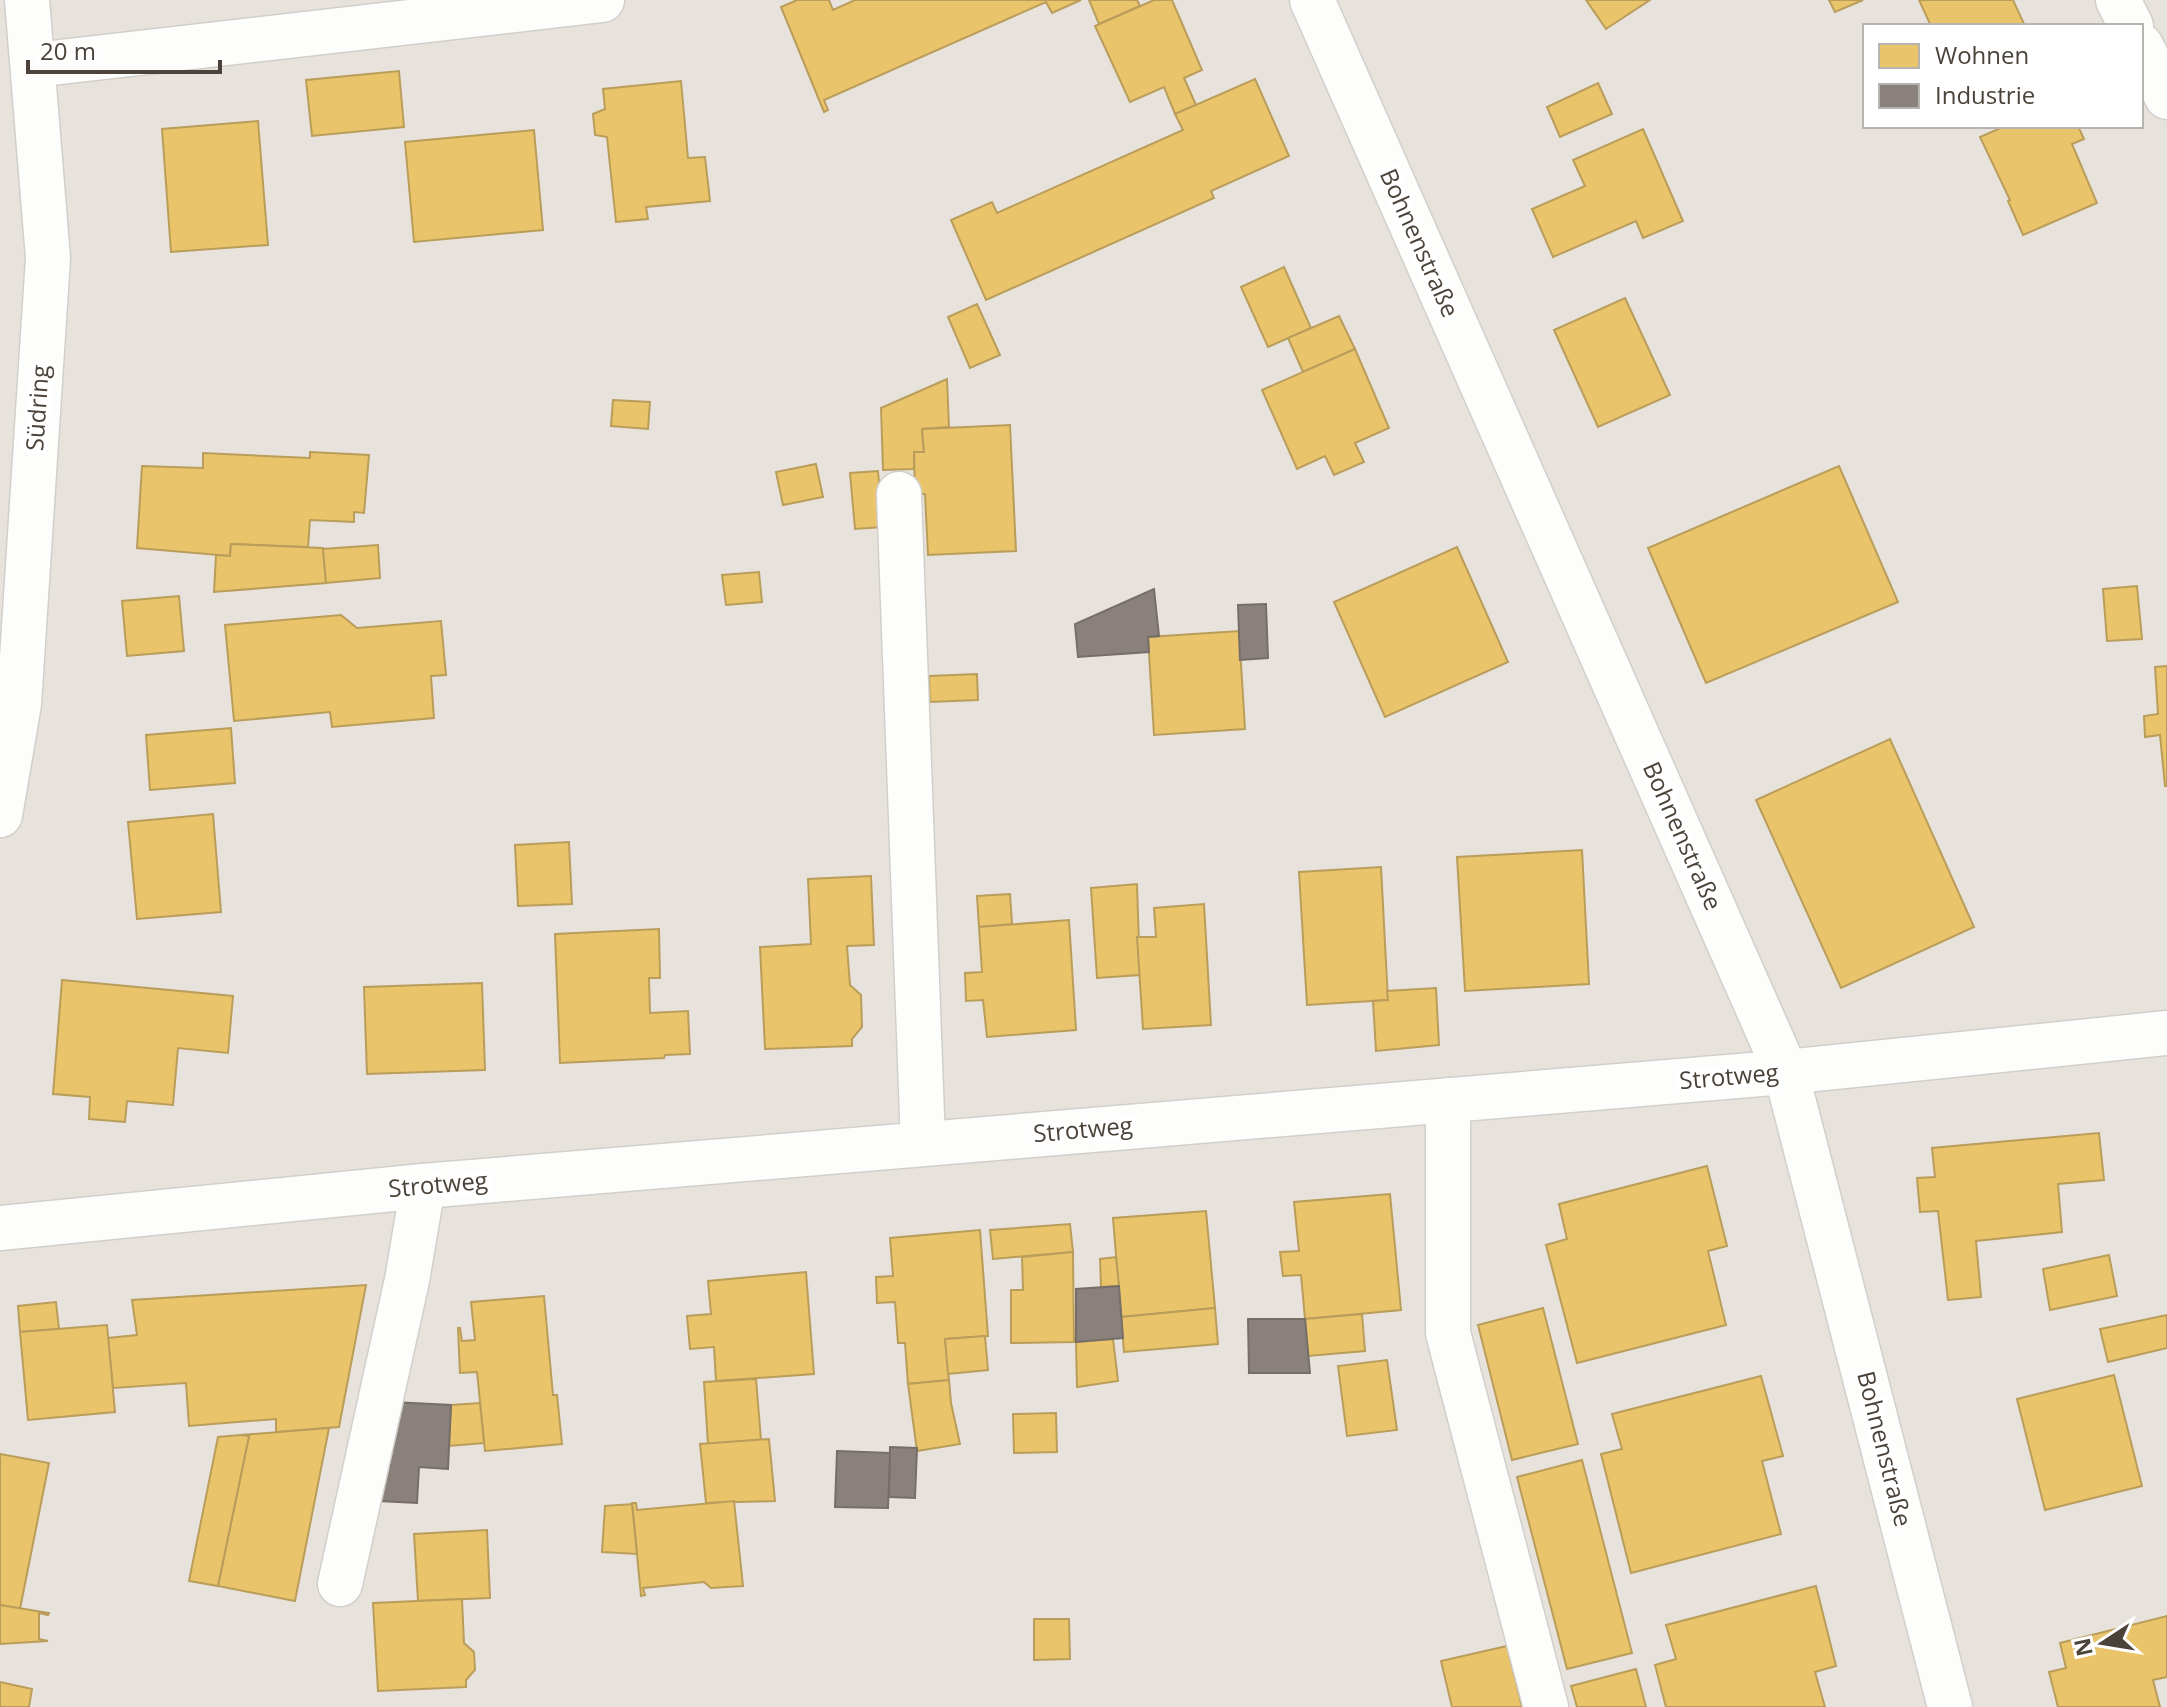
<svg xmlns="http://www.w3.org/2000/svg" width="2167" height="1707" viewBox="0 0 2167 1707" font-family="'Open Sans',sans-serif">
<rect width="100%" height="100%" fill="#f4f1ee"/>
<path fill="#e7e3dc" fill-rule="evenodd" d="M0,0H2167V1707H0ZM1865,26H2141V126H1865Z"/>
<g fill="#e9c46a" stroke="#ba9d5b" stroke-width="2">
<path d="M797,0H829L833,10L855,0H1081L1052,13L1046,2L824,100L828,110L824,112L781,7Z"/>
<path d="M1089,0H1137L1140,6L1099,24Z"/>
<path d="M1154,0H1172L1202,70L1184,78L1196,105L1175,114L1164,87L1130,102L1095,26Z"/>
<path d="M1586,0H1650L1606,29Z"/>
<path d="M1829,0H1863L1835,12Z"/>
<path d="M1919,0H2013L2025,26H1931Z"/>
<path d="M399,71L404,127L312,136L306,80Z"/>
<path d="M1255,79L1289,156L1211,191L1214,198L986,300L951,220L992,202L997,213L1183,130L1175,114Z"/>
<path d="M681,81L688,158L705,157L710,201L646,207L648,219L616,222L607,137L595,135L593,114L605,109L603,89Z"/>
<path d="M1598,83L1612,114L1560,137L1547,107Z"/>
<path d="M258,121L268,245L171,252L162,129Z"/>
<path d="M2005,126H2078L2084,139L2072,144L2097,203L2023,235L2008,201L2010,200L1980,137Z"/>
<path d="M1643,129L1683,221L1643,238L1636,221L1553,257L1532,209L1585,186L1573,160Z"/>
<path d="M534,130L543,230L414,242L405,142Z"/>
<path d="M1284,267L1311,328L1268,347L1241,287Z"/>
<path d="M1625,298L1670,395L1598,427L1554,330Z"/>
<path d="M977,304L1000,355L970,368L948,317Z"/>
<path d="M1339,316L1355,349L1303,372L1288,338Z"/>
<path d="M1355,349L1389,428L1355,443L1364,462L1334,475L1325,456L1297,469L1262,390Z"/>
<path d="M947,379L949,427L922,429L924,452H914V469L883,470L881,408Z"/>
<path d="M613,400L650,402L648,429L611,426Z"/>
<path d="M1010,425L1016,551L928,555L925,494H915L914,452H924L922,429Z"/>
<path d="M310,452L369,455L364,513L354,512V522L310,520L308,547L231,544L230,556L137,548L142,466L203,468V453L310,458Z"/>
<path d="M816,464L823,497L783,505L776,472Z"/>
<path d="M1839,466L1898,602L1706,683L1648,548Z"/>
<path d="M878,471L883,527L855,529L850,473Z"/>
<path d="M231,544L323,548L326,583L214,592L216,555L230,556Z"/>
<path d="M378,545L380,578L326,583L323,549Z"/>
<path d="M1457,547L1508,662L1385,717L1334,602Z"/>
<path d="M759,572L762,602L726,605L722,575Z"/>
<path d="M2137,586L2142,639L2107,641L2103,589Z"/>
<path d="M179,596L184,651L127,656L122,601Z"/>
<path d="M341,615L357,628L441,621L446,675L431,676L434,718L332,727L330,712L234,721L225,625Z"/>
<path d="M1239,631L1245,729L1154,735L1148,637Z"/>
<path d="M2167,666V786H2165L2160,735L2145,737L2144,716L2158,714L2155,667Z"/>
<path d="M977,674L978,700L930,702L929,676Z"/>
<path d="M231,728L235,783L150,790L146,735Z"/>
<path d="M1890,739L1974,927L1841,988L1756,800Z"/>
<path d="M213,814L221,912L137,919L128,822Z"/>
<path d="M569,842L572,904L518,906L515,845Z"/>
<path d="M1582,850L1589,984L1465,991L1457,857Z"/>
<path d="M1381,867L1388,1000L1307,1005L1299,872Z"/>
<path d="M871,876L874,945L847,946L850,985L861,995L862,1027L852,1039V1046L765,1049L760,947L811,944L808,879Z"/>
<path d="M1137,884L1140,975L1097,978L1091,888Z"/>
<path d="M1010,894L1012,924L979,927L977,896Z"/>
<path d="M1204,904L1211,1025L1143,1029L1137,937H1156L1154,908Z"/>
<path d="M1069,920L1076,1030L987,1037L983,1000L966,1001L965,973L982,972L979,927Z"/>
<path d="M659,929L660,978H649L650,1013L688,1011L690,1054L665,1055L664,1058L560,1063L555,934Z"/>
<path d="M62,980L233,996L228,1053L178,1048L173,1105L127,1101L125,1122L89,1119L90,1097L53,1094Z"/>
<path d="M482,983L485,1070L367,1074L364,987Z"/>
<path d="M1436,988L1439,1045L1376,1051L1373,1001L1388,1000L1387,991Z"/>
<path d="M2099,1133L2104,1180L2058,1184L2062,1232L1976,1241L1981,1297L1948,1300L1938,1211L1920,1212L1917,1178L1935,1177L1932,1148Z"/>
<path d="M1707,1166L1727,1246L1708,1251L1726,1325L1577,1363L1546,1245L1567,1239L1559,1204Z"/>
<path d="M1390,1194L1401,1310L1305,1319L1301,1275L1283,1276L1280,1252L1299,1251L1294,1202Z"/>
<path d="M1206,1211L1215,1308L1121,1317L1113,1218Z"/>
<path d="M1070,1224L1073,1252L993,1259L990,1230Z"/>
<path d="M980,1230L988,1336L945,1339L949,1380L908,1384L905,1343H898L895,1302L877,1303L876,1277L893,1276L890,1238Z"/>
<path d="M1073,1252L1074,1342L1011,1343V1290H1023L1022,1257Z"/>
<path d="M2109,1255L2117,1296L2050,1310L2043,1269Z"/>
<path d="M1116,1257L1119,1286L1101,1287L1100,1259Z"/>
<path d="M806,1272L814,1374L716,1381L714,1347L690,1349L687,1316L711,1314L708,1281Z"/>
<path d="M366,1285L339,1427L276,1432V1419L189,1426L186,1383L113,1388L108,1338L137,1335L132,1300Z"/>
<path d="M544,1296L553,1395H557L562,1444L485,1451L477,1372L460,1373L458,1328H460L462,1341L475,1340L471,1302Z"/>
<path d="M56,1302L59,1329L20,1332L18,1306Z"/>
<path d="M1215,1308L1218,1344L1124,1352L1121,1317Z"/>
<path d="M1543,1308L1578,1444L1512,1460L1478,1325Z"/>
<path d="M1362,1314L1365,1351L1308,1356L1305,1319Z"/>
<path d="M2167,1315V1348L2108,1362L2100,1329Z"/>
<path d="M107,1325L115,1412L28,1420L20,1332Z"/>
<path d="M985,1336L988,1370L948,1374L945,1339Z"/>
<path d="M1113,1339L1118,1381L1077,1387L1076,1342Z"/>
<path d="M1387,1360L1397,1430L1347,1436L1338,1366Z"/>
<path d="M2114,1375L2142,1486L2045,1510L2017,1399Z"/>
<path d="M1761,1376L1783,1456L1762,1461L1781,1534L1631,1573L1601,1454L1622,1449L1612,1414Z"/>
<path d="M756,1379L761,1440L708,1444L704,1382Z"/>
<path d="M949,1380L951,1403L960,1444L917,1451L908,1384Z"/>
<path d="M480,1403L484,1443L449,1446L451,1405Z"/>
<path d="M1056,1413L1057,1452L1014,1453L1013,1414Z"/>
<path d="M329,1428L295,1601L218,1586L249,1436L240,1435Z"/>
<path d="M240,1435L249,1436L218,1586L189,1581L218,1437Z"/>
<path d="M769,1439L775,1501L706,1503L700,1444Z"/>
<path d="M0,1454L49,1463L20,1609L0,1605Z"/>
<path d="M1582,1460L1632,1653L1567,1669L1517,1477Z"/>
<path d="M734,1501L743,1586L711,1588L704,1582L643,1588L645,1595L641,1596L632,1503H636L637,1510Z"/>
<path d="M632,1504L637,1554L602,1552L605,1506Z"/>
<path d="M487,1530L490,1598L418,1601L414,1534Z"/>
<path d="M1816,1586L1836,1666L1815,1672L1825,1707H1666L1655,1665L1676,1659L1666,1625Z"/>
<path d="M462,1599L464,1643L474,1652L475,1670L466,1680V1687L378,1691L373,1603Z"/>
<path d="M0,1605L49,1613L48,1615L39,1613V1639L48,1641L0,1644Z"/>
<path d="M2167,1616V1677L2153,1680L2160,1707H2058L2049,1672L2066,1668L2060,1643Z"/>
<path d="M1034,1619H1069L1070,1659L1034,1660Z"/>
<path d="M1507,1646L1522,1707H1452L1441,1661Z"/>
<path d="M1636,1669L1646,1707H1577L1571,1686Z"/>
<path d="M0,1682L32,1689L29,1707H0Z"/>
</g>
<g fill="#8a817c" stroke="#776e68" stroke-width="2">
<path d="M1154,589L1159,636L1148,637L1149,652L1078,657L1075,624Z"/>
<path d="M1266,604L1268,658L1240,660L1238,605Z"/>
<path d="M1119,1286L1123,1338L1076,1342V1289Z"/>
<path d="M1248,1319H1305L1310,1373H1249Z"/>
<path d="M393,1402L451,1405L448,1469L419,1467L417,1503L379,1501L380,1466H390Z"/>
<path d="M890,1447L917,1448L915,1498L889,1497Z"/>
<path d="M837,1451L890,1453L888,1508L835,1507Z"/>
</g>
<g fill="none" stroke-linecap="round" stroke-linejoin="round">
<g stroke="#d2cfcb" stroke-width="47">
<g id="minor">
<path d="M1312,0L1786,1072L1950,1707"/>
<path d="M2118,0L2131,26"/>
<path d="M2141,46L2167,97"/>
<path d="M34,65L602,0"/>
<path d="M899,494L923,1143"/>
<path d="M0,815L19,704L48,258L27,0"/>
<path d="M1448,1100V1333L1546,1707"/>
<path d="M0,1228L423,1186L1786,1072L2167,1033"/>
<path d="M340,1584L407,1280L423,1186"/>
</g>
</g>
<use href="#minor" stroke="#fdfdfc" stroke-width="44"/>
</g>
<g text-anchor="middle" stroke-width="8" stroke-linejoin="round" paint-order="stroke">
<g font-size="24" fill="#4b4339" stroke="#fff">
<text transform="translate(1419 243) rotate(66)" y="8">Bohnenstraße</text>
<text transform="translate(38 408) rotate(-86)" y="8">Südring</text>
<text transform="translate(1682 836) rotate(66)" y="8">Bohnenstraße</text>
<text transform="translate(1729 1077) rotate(-5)" y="8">Strotweg</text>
<text transform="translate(1083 1130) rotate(-5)" y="8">Strotweg</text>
<text transform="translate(438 1185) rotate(-5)" y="8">Strotweg</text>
<text transform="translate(1884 1449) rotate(76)" y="8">Bohnenstraße</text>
</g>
</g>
<rect x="1863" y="24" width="280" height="104" fill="#ffffff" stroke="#b7b4b0" stroke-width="2"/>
<rect x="1879" y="44" width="40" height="24" fill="#e9c46a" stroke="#b7b4b0" stroke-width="2"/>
<text x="1935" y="64" font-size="24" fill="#4b4339">Wohnen</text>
<rect x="1879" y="84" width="40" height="24" fill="#8a817c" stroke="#b7b4b0" stroke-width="2"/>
<text x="1935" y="104" font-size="24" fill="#4b4339">Industrie</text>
<g transform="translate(2103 1643) rotate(258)" stroke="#ffffff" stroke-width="6" paint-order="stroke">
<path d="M0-6L14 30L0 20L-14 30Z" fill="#4b4339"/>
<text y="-12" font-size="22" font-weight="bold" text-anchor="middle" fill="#4b4339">N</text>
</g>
<path d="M28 60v12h192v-12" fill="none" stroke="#4b4339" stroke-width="4"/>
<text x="40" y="60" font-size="24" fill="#4b4339" stroke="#ffffff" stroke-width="6" paint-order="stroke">20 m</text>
</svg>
